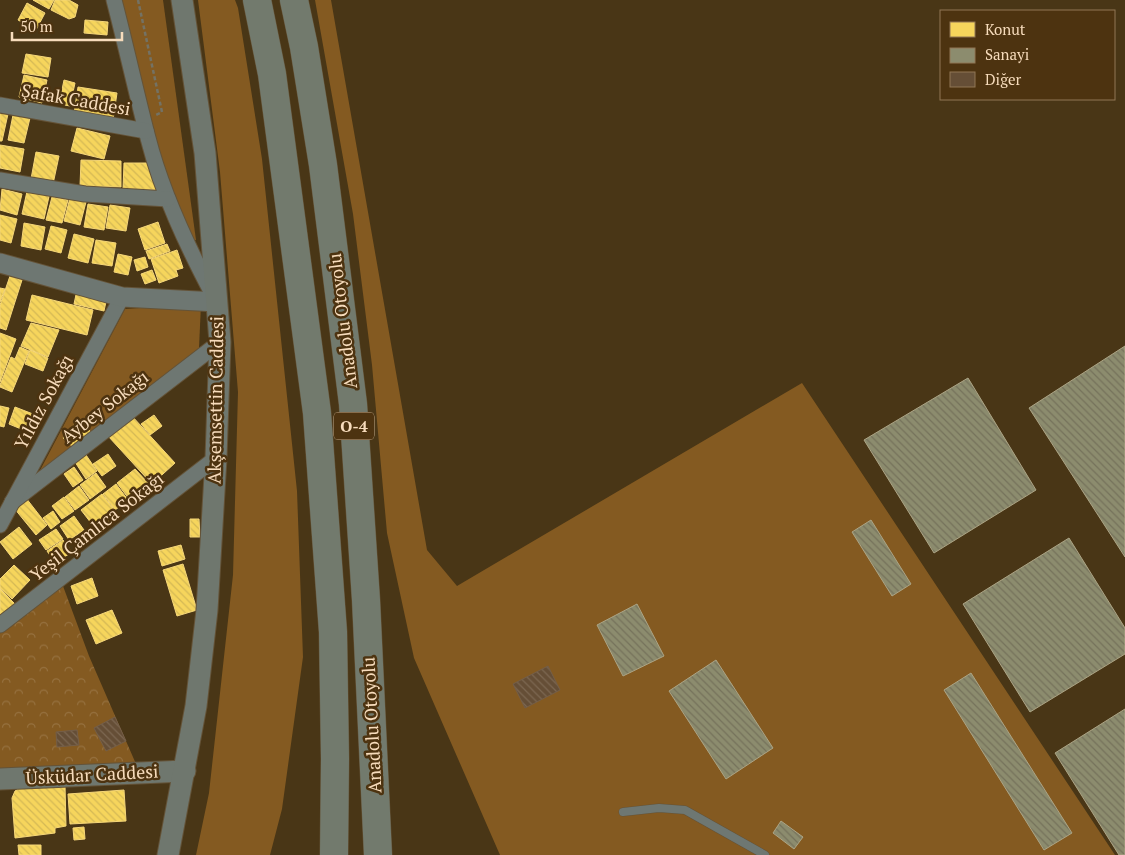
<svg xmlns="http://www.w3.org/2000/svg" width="1125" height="855" viewBox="0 0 1125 855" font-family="'PT Serif',serif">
<defs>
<pattern id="forest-crowns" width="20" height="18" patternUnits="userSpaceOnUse" patternTransform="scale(1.25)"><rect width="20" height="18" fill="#845a21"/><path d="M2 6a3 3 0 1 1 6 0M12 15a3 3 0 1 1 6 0" fill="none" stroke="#96713f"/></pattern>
<pattern id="homes-back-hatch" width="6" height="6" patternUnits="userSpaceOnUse" patternTransform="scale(1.25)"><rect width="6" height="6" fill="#f6d55c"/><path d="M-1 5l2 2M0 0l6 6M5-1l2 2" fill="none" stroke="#d4b855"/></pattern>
<pattern id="industry-back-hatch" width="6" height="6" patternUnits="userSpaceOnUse" patternTransform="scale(1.25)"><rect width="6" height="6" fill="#8c8c6e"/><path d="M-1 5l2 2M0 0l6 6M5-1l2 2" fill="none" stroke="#75725b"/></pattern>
<pattern id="building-back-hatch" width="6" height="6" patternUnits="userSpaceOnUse" patternTransform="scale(1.25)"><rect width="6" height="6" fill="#654e36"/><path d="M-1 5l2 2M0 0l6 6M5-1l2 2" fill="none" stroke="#7c6751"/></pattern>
</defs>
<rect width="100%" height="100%" fill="#493616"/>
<g fill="#845a21">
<path d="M119,0H163L196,240L192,241L150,129Z"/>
<path d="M198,0H235L238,8L262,159L297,491L303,657L282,809L270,855H196L209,793L233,575L238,392L220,172Z"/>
<path d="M315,0H331L427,550L457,586L802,383L1115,855H500L414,658L387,533L372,365L353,214Z"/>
<path d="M201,304L199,348L37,476L125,309Z"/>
</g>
<path fill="url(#forest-crowns)" d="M60,578L89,656L136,764L0,771V620Z"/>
<g fill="url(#homes-back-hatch)" stroke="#f6d779">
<path d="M33,0H54L49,9Z"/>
<path d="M55,0H69L78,5L75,17L69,19L51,10Z"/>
<path d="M27,3L45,13L36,30L18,20Z"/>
<path d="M85,20L108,22L107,35L84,33Z"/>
<path d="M26,54L51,58L48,77L22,73Z"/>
<path d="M24,75L47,80L42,103L19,97Z"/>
<path d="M64,80L75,83L70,106L59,104Z"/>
<path d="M78,87L117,93L113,120L74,113Z"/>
<path d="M0,112L8,114L2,141H0Z"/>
<path d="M13,115L30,118L24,143L8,140Z"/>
<path d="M77,128L110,136L104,159L71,151Z"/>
<path d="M0,145L24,149L20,172L0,168Z"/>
<path d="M36,152L59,156L53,184L31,179Z"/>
<path d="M81,160L121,161V187L80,186Z"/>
<path d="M124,163H154L159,190L123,189Z"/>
<path d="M28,187L50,192L44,219L22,214Z"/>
<path d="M2,189L22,194L17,215L0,210Z"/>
<path d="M52,197L68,200L62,223L46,220Z"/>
<path d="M70,198L86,202L80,225L64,221Z"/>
<path d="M88,204L108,207L104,230L84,227Z"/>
<path d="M110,205L130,208L126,231L106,228Z"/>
<path d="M0,215L17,219L11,243L0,240Z"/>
<path d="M158,222L165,243L145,250L138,229Z"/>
<path d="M24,223L45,227L41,250L21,246Z"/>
<path d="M51,226L67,230L61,253L45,249Z"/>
<path d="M74,234L94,239L88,263L68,258Z"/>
<path d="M96,240L116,243L112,266L92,263Z"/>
<path d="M167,244L170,251L149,259L146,251Z"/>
<path d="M177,250L183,268L176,270L178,276L159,283L151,259Z"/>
<path d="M118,254L132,257L128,275L114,272Z"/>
<path d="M145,257L148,267L137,271L134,260Z"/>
<path d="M152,270L156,280L145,284L141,274Z"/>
<path d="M10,276L22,280L6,330L0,328V305Z"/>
<path d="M0,288L5,289L0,302Z"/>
<path d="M77,290L107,297L104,311L74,304Z"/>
<path d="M32,295L93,310L87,335L26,320Z"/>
<path d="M31,323L59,330L48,357L21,346Z"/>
<path d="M0,333L16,339L0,382Z"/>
<path d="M20,347L29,351L12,392L0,387V385L11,357L15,359Z"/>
<path d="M30,350L48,358L43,371L25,364Z"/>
<path d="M0,406L9,408L4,427L0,426Z"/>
<path d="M15,407L33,414L26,431L9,424Z"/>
<path d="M131,415L175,463L152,484L108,436Z"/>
<path d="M154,415L162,426L150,435L141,424Z"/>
<path d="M78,420L91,432L75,449L63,438Z"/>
<path d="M108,454L116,466L102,476L93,464Z"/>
<path d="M86,455L97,471L86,479L75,462Z"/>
<path d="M74,467L83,480L73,487L64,474Z"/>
<path d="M135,469L149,484L129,499L117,483Z"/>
<path d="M96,473L106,487L90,499L80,485Z"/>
<path d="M116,484L128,500L115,510L103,494Z"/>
<path d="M79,486L89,500L75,510L65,497Z"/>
<path d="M102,494L119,516L98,532L81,510Z"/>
<path d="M64,497L74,511L62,519L52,506Z"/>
<path d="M26,498L47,525L36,535L14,508Z"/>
<path d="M53,511L60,522L51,529L43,518Z"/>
<path d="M74,516L84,530L69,540L60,526Z"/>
<path d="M190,519H199L200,537H190Z"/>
<path d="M19,527L32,544L13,559L0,542Z"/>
<path d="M56,529L63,539L46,550L39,540Z"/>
<path d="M63,540L72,552L55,563L47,551Z"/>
<path d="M181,545L185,559L162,566L158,551Z"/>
<path d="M183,564L197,610L177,616L163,570Z"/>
<path d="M14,565L30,580L12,599L0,588V579Z"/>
<path d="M92,578L98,596L77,604L71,586Z"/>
<path d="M0,589L16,605L0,618Z"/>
<path d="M112,610L122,633L96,644L86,620Z"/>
<path d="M65,785L66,826L55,828V833L15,838L12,798L15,791L20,788Z"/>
<path d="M124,790L126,821L70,824L68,794Z"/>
<path d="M84,827L85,839L74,840L73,828Z"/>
<path d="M18,845H41V855H19Z"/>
</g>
<g fill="url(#industry-back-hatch)" stroke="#aca485">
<path d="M1125,346V557L1029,408Z"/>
<path d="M968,378L1036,490L934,553L864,440Z"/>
<path d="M871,520L911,584L892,596L852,532Z"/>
<path d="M1069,538L1125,628V654L1030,712L963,604Z"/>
<path d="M637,604L664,656L623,676L597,625Z"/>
<path d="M716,660L773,748L726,779L669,691Z"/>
<path d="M971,673L1072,833L1044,850L944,690Z"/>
<path d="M1125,709V855H1119L1055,753Z"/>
<path d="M781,821L803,837L794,849L773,833Z"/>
</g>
<g fill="url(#building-back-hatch)" stroke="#745e48">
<path d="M548,666L560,690L525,708L513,684Z"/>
<path d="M115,717L126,741L106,751L94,728Z"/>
<path d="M77,730L79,745L57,747L56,732Z"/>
</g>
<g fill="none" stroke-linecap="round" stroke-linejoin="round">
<g stroke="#645338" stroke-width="9">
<path id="service" d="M623,812L659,808L685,810L765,855"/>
</g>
<g stroke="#645338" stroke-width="17">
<g id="minor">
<path d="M114,0C126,46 136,92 148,138C162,193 187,246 214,297"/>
<path d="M0,105L146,131"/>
<path d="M0,180L85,194L168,199"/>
<path d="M12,502L220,342"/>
<path d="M0,525L122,297"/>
<path d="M0,625L216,458"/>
</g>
</g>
<g stroke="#645338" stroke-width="21">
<path id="tertiary" d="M0,263L122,297L217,302"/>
</g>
<g stroke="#645338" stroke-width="23">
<g id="secondary">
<path d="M0,779L185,771"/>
<path d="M168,855L196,706L207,610L216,458L220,342L205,153L182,0"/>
</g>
</g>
<g stroke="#645338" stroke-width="29">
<g id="motorway">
<path d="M257,0L272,74L317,413L333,632L335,759L334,855"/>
<path d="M294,0L304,47L323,165L353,404L366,600L378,855"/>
</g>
</g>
<path stroke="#747264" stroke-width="2.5" stroke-dasharray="4 2.5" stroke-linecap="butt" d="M138,0L162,112L156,115"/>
<use href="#service" stroke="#6e7772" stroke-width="8"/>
<use href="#minor" stroke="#6e7772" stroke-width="15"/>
<use href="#tertiary" stroke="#6e7772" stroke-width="19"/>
<use href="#secondary" stroke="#6f776e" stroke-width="21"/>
<use href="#motorway" stroke="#727a6d" stroke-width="28"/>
</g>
<g text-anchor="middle" stroke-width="5" stroke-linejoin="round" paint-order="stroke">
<rect fill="#4d3310" stroke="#c4a988" stroke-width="1" x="334" y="412.5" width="40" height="27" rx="4"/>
<g font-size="16" font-weight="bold" fill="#f7dcbc">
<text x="354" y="432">O-4</text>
</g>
<g font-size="18" fill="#f7dcbc" stroke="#4d3310">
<text transform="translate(76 100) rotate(10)" y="6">Şafak Caddesi</text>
<text transform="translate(343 321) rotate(-97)" y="6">Anadolu Otoyolu</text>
<text transform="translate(216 400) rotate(-89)" y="6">Akşemsettin Caddesi</text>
<text transform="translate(44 402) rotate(-62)" y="6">Yıldız Sokağı</text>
<text transform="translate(105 407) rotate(-38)" y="6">Aybey Sokağı</text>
<text transform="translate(97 527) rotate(-38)" y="6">Yeşil Çamlıca Sokağı</text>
<text transform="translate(372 725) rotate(-93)" y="6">Anadolu Otoyolu</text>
<text transform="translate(92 775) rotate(-3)" y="6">Üsküdar Caddesi</text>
</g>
</g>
<rect x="940" y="10" width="175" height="90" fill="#4d3310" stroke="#917755"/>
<rect x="950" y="22" width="25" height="15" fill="#f6d55c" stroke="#917755"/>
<text x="985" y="35" font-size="15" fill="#f7dcbc">Konut</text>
<rect x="950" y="48" width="25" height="15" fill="#8c8c6e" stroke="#917755"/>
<text x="985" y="60" font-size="15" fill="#f7dcbc">Sanayi</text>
<rect x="950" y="72" width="25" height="15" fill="#654e36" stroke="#917755"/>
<text x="985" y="85" font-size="15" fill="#f7dcbc">Diğer</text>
<path d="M12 32v8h110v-8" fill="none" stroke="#f7dcbc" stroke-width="2.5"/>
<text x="20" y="32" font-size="15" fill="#f7dcbc" stroke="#4d3310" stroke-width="4" paint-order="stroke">50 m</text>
</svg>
